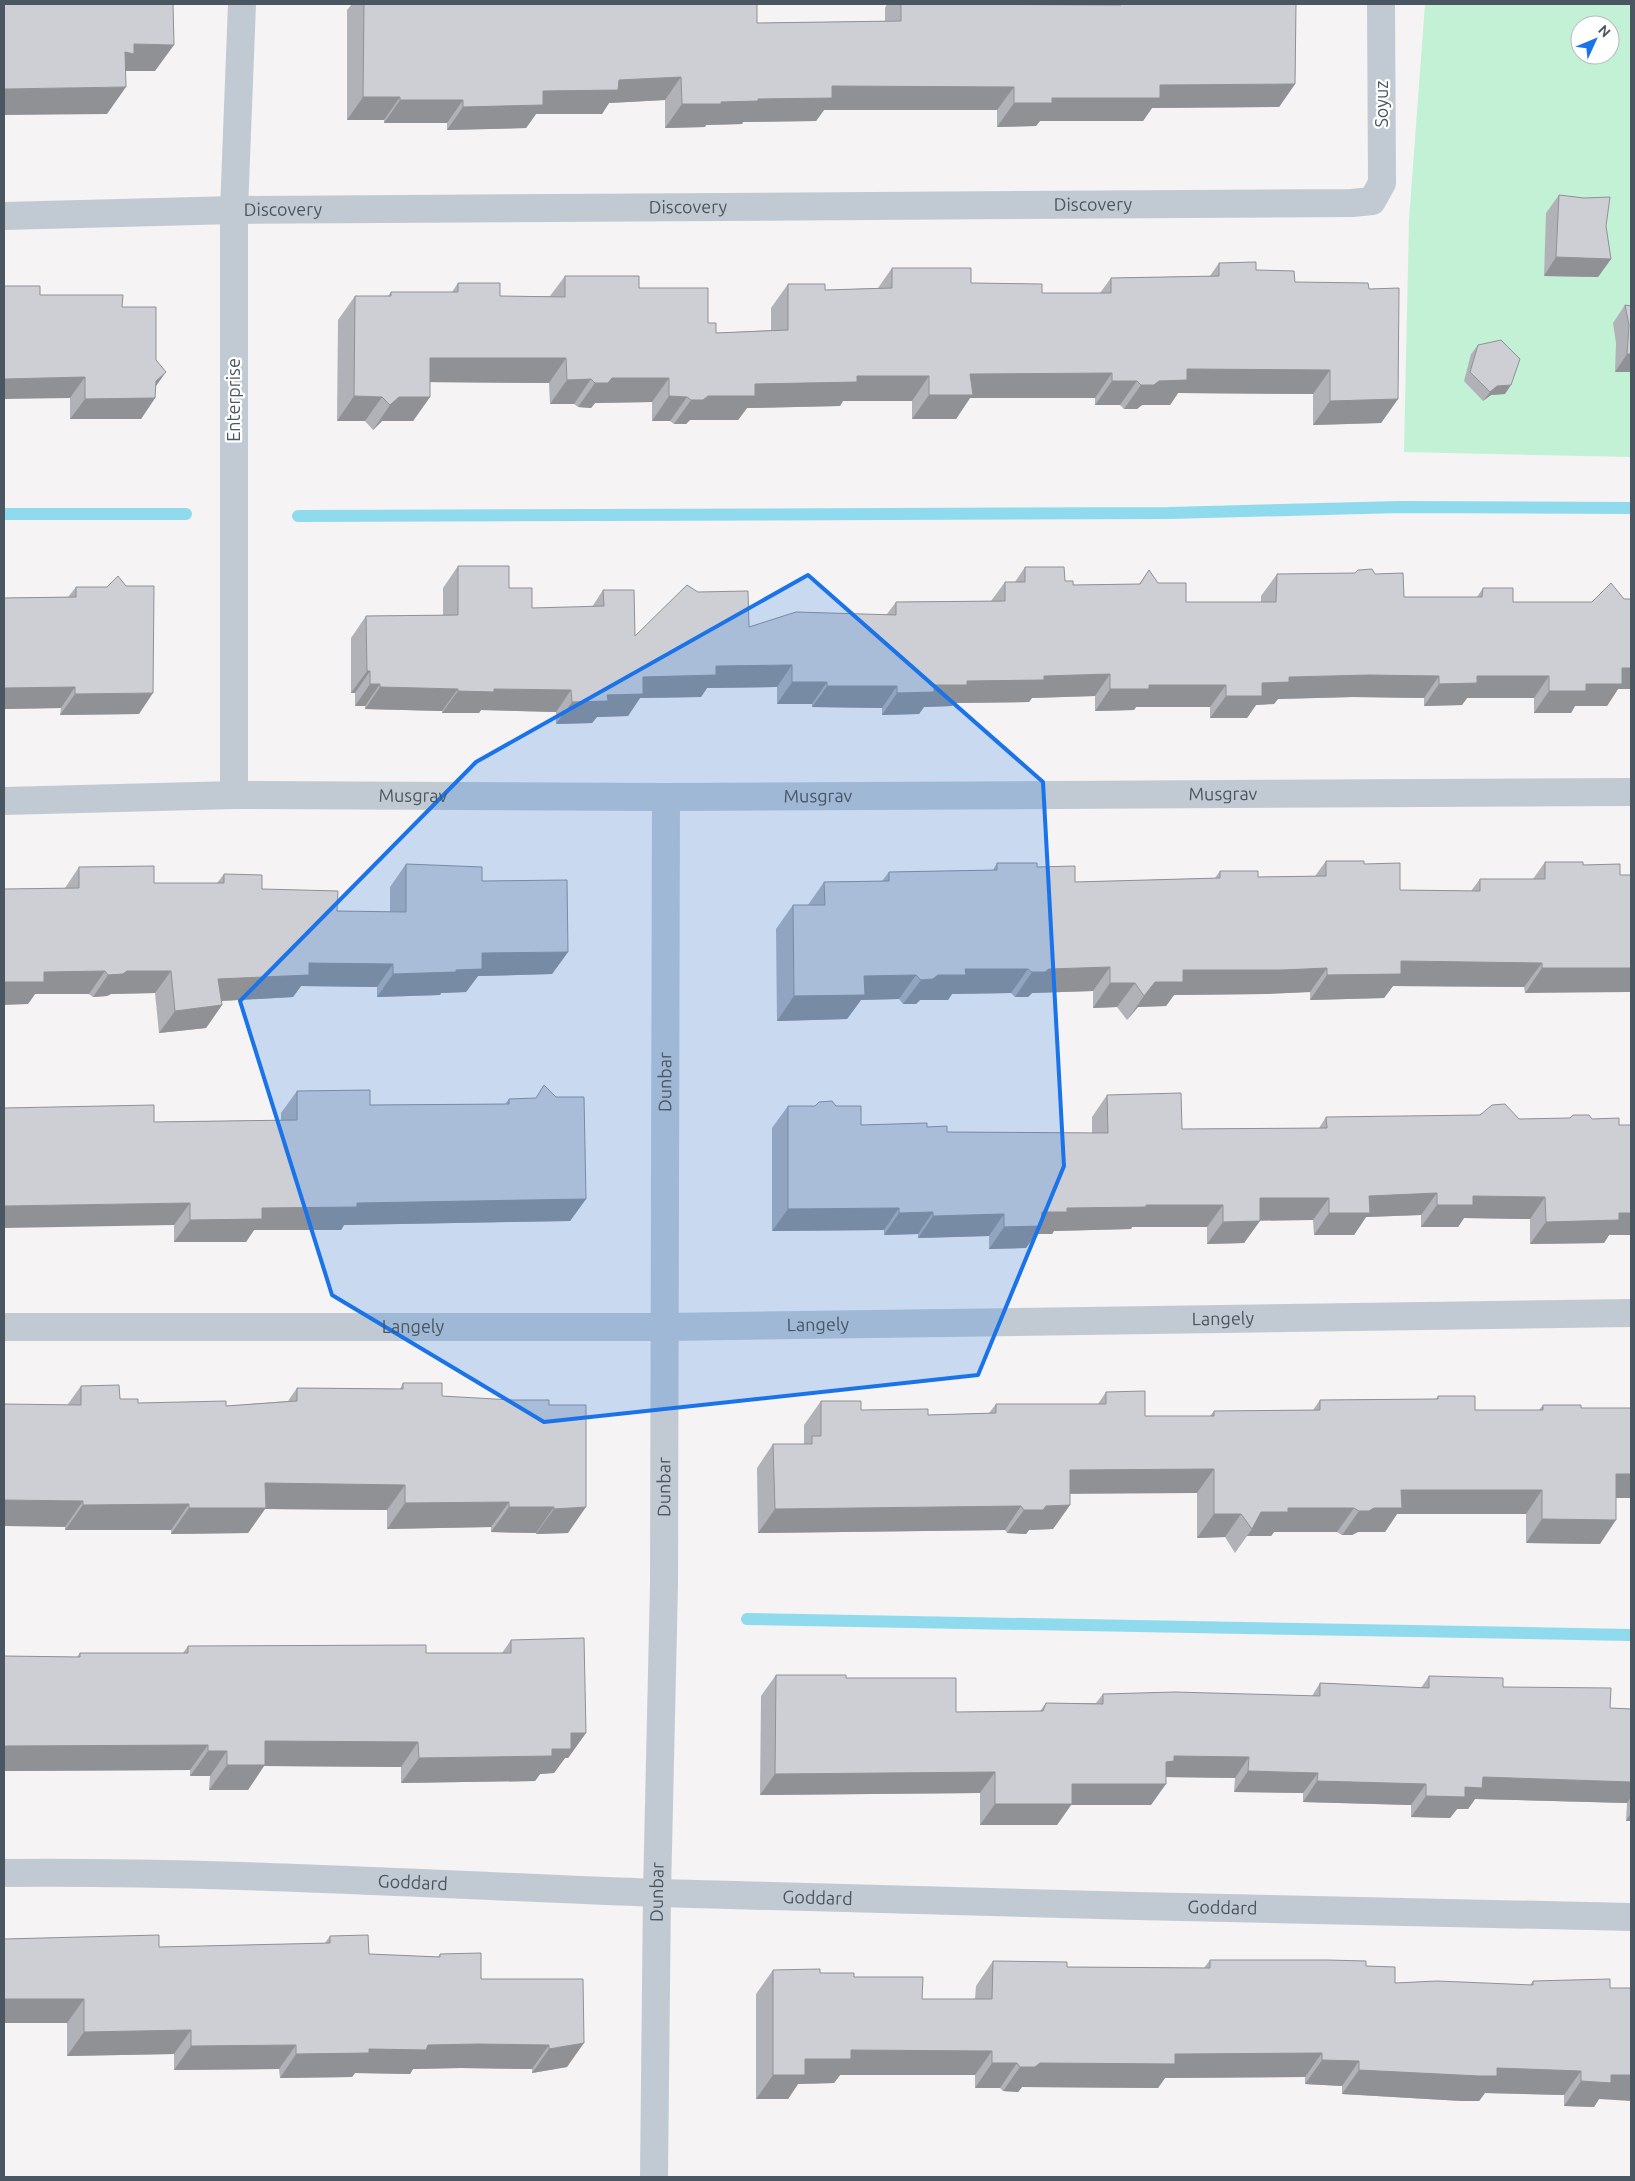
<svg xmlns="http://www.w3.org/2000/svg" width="1635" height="2181" viewBox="0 0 1635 2181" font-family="Ubuntu,sans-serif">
<rect width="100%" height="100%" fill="#f5f3f3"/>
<path fill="#c3f1d5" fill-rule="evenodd" d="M1425,4H1631V457L1404,452L1409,220ZM1580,25H1610V55H1580Z"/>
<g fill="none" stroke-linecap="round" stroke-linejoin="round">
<g stroke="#90daee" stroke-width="12">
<path d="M4,514H186"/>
<path d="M298,516L1169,513L1400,507L1631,508"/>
<path d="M747,1619L1631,1635"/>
</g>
<g stroke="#c1cad2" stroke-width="28">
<path id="s1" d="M4,216L234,210L1352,203L1372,201L1382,183L1381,4"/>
<path d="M234,795V210L242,4"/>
<path id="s2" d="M4,801L234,795L666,797L1631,792"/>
<path id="s3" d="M4,1327H666L1631,1313"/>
<path id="s4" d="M4,1873C222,1871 440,1885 658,1893C982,1904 1307,1909 1631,1917"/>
<path id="s5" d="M654,2177L657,1893L664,1584L666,797"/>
</g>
</g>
<g fill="#b0b2b7">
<path d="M352,4L757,23L885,21V8L887,4L1113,5L1114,4H1296L1295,84L1279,107L1152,108L1143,121H1040L1036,126L997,127V110H824L816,121L743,122L742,124L706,125L705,127L665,128V100L609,103L602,114H536L526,128L447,130V123H384V120H347V10Z"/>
<path d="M1559,195L1606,226L1611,259L1598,277L1544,276L1546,213Z"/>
<path d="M1219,263L1256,270L1295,282L1398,399L1381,423L1313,425V394L1178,393L1170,405H1142L1137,409H1124L1120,405H1095V398H970L956,419H912V401H843L840,406L747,408L738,420H690L686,424H674L670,421H652V402L595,403L591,408L578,407L574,404H550L549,383L430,382V397L413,421H382L373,430L365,421H337L338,320L355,296H388L391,292H452L458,283L500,296H550L565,276L639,288L708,323L716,333L771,330V308L788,284L825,290L878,288L892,268L971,283L1042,293H1100L1111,278L1210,276Z"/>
<path d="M40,295L122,307L156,386L155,398L141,419H70V398Z"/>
<path d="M1625,305L1631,306V372H1615L1616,343L1613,323Z"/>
<path d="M1478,345L1505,394L1491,395L1483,401L1464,381L1471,354Z"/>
<path d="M458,566L509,588L532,608L592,607L603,590L635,636L749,627L887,614L896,602L991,601L1005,582H1015L1025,567L1065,581L1073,585L1139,584L1149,570L1158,583L1186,602H1261V596L1277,574H1375L1404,597H1477L1483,588L1513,602H1592L1631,599V689H1618L1607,706H1575L1571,713H1534V698H1467L1462,705L1424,706V698L1353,697L1278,699L1274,704L1256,705L1247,718H1210V707H1136L1134,710L1095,711V696L1032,698L1029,702L954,703L952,706L924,707L919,714L882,715V708L812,707V704H777V687L707,688L701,697L640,698L628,716L597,717L592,723L556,724V712L481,710L479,713H442V711L365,709V706H355V693H351V638L366,616L443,615V588Z"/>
<path d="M76,587L139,714L60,715L61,708L4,709V598L68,597Z"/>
<path d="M1326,861L1364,864L1400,890L1471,891L1480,879H1533L1545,862L1583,865L1620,864L1525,993L1524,987L1393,986L1384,998L1310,1000V992L1265,994L1174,995L1166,1006L1138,1007L1127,1020L1117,1007L1093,1008V991L1032,993L1028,997H1015L1011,993L952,994L948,1000H920L916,1004H903L899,999L861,1000L847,1019L777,1021L776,929L793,905H808L824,882L882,881L889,872L993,870L997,863L1037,867L1075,882L1215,878L1220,871L1258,877L1315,876Z"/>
<path d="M406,864L482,881L568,952L552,974L478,976L466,992L441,993L440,995L377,997V987L301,986L293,997L221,1001L222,1005L206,1028L159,1033L155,993L111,994L107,996L93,997L89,994H35L28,1004L65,888L79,867L154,883H217L224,874L262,889L337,911L390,912V887Z"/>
<path d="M297,1091L370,1105L505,1104L509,1099L586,1199L570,1221L344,1225L341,1230H254L246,1242H174V1225L154,1122L281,1120V1113Z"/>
<path d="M1107,1095L1182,1129L1319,1128L1326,1117L1519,1119H1592L1619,1125H1631V1235H1609L1604,1243L1530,1244V1219L1464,1218L1458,1227H1421V1215L1366,1217L1354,1235H1314L1313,1220H1260L1244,1243L1207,1244V1227H1132L1131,1229L1054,1231L1052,1234H1036L1026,1248L989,1249V1236L918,1238V1234L884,1235V1230L772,1231V1128L788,1106H836L861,1125L927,1127L947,1132L1092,1133V1117Z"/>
<path d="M403,1383L442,1396L549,1405L568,1533L536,1534V1533L491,1532V1527L387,1529V1510L265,1509L248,1533L171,1534V1530H65L68,1404L81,1386L120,1399L138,1403L226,1406L288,1401L297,1388L400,1389Z"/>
<path d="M1106,1392L1145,1416H1210L1214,1411L1313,1410L1320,1400L1436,1399L1438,1396L1475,1410H1539L1543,1405L1581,1408L1631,1498H1616L1600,1544L1526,1543V1514H1397L1385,1532H1358L1352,1535H1342L1337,1532H1274L1271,1536H1247L1235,1553L1225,1537L1197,1538V1493H1070V1505L1053,1529L1029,1530L1026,1534L1007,1533L1005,1530L758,1533L757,1468L773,1444H804V1425L821,1401L861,1410L928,1415L989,1413L996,1404H1098Z"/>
<path d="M511,1640L586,1733L568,1758H565L554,1773L540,1774L535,1781L401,1783V1767L264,1766L248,1790H209L210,1776H190V1770L4,1771V1656L77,1657L80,1653H183L188,1646L426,1653H502Z"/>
<path d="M776,1675L846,1678L956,1712L1040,1711L1046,1703H1096L1103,1694L1312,1696L1320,1683L1421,1688L1429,1676L1503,1687L1610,1708L1631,1709V1821H1626L1627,1803L1475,1799L1468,1809H1457L1450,1818L1411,1817V1805L1303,1802V1793L1234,1792L1235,1778L1166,1777L1151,1805H1071L1057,1825H980V1793L760,1795L761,1696Z"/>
<path d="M330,1936L369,1954L438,1957L440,1954L481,1979H583L567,2067L532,2073V2069L461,2068L413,2069L410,2074L355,2073L352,2077L280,2078L279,2069L174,2070V2054L67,2056V2023H4L159,1947L325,1943Z"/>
<path d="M1210,1960L1366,1966L1395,1983L1530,1985L1533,1981L1599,2099L1594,2107L1564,2106V2095L1485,2093L1479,2101H1462L1342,2094V2086L1305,2084V2077L1165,2078L1158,2088L1022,2087L1018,2092L1003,2091L1000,2088H975V2075H840L834,2083L798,2084L788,2099H756V1994L773,1970L820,1973L854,1977L922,1999H975L976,1986L993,1961L1067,1967L1204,1968Z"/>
</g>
<g fill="#909195">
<path d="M134,44L174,45L155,71H123L125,52Z"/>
<path d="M681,77L665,100L609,103L602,114H536L526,128L447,130L463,107L543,91L619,80Z"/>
<path d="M1295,84L1279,107L1152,108L1143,121H1040L1036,126L997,127L1014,103L1052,98L1160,85Z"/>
<path d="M832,86L1014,87L997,110H824L816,121L743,122L742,124L706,125L705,127L665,128L682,104L758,99Z"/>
<path d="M126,87L107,114L4,115V89Z"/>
<path d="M363,97H400L384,120H347Z"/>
<path d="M400,100H463L447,123H384Z"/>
<path d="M1556,257L1611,259L1598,277L1544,276Z"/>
<path d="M1627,354H1631V372H1615Z"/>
<path d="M430,358H566L549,383L413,382Z"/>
<path d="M1187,369L1330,370L1313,394L1178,393L1170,405H1142L1137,409H1124L1141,385L1159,381Z"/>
<path d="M166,372L151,393L155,398L141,419H70L85,399L156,381Z"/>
<path d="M1112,373L1095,398H970L956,419H912L929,395L970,374Z"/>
<path d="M857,376H929L912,401H843L840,406L747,408L738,420H690L686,424H674L691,400L708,396L755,384Z"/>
<path d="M85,377L70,398L4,399V379Z"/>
<path d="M612,378H669L652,402L595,403L591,408L578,407L595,383Z"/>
<path d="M591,379L574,404H550L567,380Z"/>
<path d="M1112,381H1137L1120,405H1095Z"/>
<path d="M1511,385L1505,394L1491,395L1483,401L1490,392L1497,386Z"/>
<path d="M354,396L382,397L365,421H337Z"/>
<path d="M669,396L687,397L670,421H652Z"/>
<path d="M399,397H430L413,421H382L373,430L390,405Z"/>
<path d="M1398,399L1381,423L1313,425L1330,401Z"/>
<path d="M792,665L777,687L707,688L701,697L640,698L628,716L597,717L592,723L556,724L572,702L607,695L643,677L716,666Z"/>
<path d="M1622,668H1631V689H1618L1607,706H1575L1571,713H1534L1549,691L1586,684Z"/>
<path d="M367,671H370L355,693H351Z"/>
<path d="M1110,674L1095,696L1032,698L1029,702L954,703L952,706L924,707L919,714L882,715L897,693L934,685L967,681L1044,676Z"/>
<path d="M1369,675L1439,676L1424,698L1353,697L1278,699L1274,704L1256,705L1247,718H1210L1226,696L1262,683L1289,677Z"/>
<path d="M1477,676H1549L1534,698H1467L1462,705L1424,706L1439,684Z"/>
<path d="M792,682H827L812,704H777Z"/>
<path d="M370,684H380L365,706H355Z"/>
<path d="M1149,685H1226L1210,707H1136L1134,710L1095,711L1110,689Z"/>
<path d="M827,686H897L882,708L812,707Z"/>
<path d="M75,687L61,708L4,709V688Z"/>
<path d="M380,687L458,689L442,711L365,709Z"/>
<path d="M494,689L571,690L556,712L481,710L479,713H442L458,691Z"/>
<path d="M153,693L139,714L60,715L75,694Z"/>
<path d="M568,952L552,974L478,976L466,992L441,993L440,995L377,997L393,974L456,970L482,953Z"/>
<path d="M1401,961L1542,963L1524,987L1393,986L1384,998L1310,1000L1327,975Z"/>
<path d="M309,963L393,964L377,987L301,986L293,997L202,1002L218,979Z"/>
<path d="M1110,967L1093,991L1032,993L1028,997H1015L1032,972L1049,969Z"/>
<path d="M1327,968L1310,992L1265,994L1174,995L1166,1006L1138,1007L1127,1020L1144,996L1155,982L1183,970Z"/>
<path d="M1542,968H1631V992L1525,993Z"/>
<path d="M965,969H1028L1011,993L952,994L948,1000H920L916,1004H903L921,980Z"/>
<path d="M105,971L89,994H35L28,1004L4,1005V982L44,972Z"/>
<path d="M127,971H171L155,993L111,994L107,996L93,997L108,975Z"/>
<path d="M916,975L899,999L861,1000L847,1019L777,1021L794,996L864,976Z"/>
<path d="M1110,983H1135L1117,1007L1093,1008Z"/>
<path d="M222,1005L206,1028L159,1033L175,1011Z"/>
<path d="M1437,1193L1421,1215L1366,1217L1354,1235H1314L1329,1213L1369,1196Z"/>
<path d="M1473,1196L1545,1197L1530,1219L1464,1218L1458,1227H1421L1437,1205Z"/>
<path d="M1260,1198H1329L1313,1220L1245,1221Z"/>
<path d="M586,1199L570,1221L344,1225L341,1230H254L246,1242H174L190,1220L262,1208L357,1203Z"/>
<path d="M190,1203L174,1225L4,1228V1206Z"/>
<path d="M1146,1205H1223L1207,1227H1132L1131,1229L1054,1231L1052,1234H1036L1026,1248L989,1249L1004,1227L1042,1212L1067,1208Z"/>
<path d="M899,1208L884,1230L772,1231L788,1209Z"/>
<path d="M933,1212L918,1234L884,1235L899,1213Z"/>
<path d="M1619,1213H1631V1235H1609L1604,1243L1530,1244L1546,1222Z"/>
<path d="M1004,1214L989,1236L918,1238L933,1216Z"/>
<path d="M1260,1221L1244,1243L1207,1244L1223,1222Z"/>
<path d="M1214,1469L1197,1493L1054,1494L1070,1470Z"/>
<path d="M1616,1474H1631V1498H1600Z"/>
<path d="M265,1483L405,1485L387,1510L265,1509L248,1533L171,1534L189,1508Z"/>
<path d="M1401,1490H1542L1526,1514H1397L1385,1532H1358L1352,1535H1342L1359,1511Z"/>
<path d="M4,1500L83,1501L65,1527L4,1526Z"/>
<path d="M509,1502L491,1527L387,1529L405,1503Z"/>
<path d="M189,1504L171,1530H65L83,1505Z"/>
<path d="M1070,1505L1053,1529L1029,1530L1026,1534L1007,1533L1024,1510L1046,1506Z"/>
<path d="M1021,1506L1005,1530L758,1533L775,1509Z"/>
<path d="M509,1507H554L536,1533L491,1532Z"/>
<path d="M586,1507L568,1533L536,1534L554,1509Z"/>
<path d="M1288,1508H1354L1337,1532H1274L1271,1536H1247L1252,1529L1261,1512Z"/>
<path d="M1214,1514H1241L1225,1537L1197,1538Z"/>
<path d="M1542,1519L1616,1520L1600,1544L1526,1543Z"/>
<path d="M571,1733H586L568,1758H565L554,1773L540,1774L535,1781L401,1783L419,1758L552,1749Z"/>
<path d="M265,1741L418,1742L401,1767L264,1766L248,1790H209L227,1765Z"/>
<path d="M208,1745L190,1770L4,1771V1746Z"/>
<path d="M208,1751H227L210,1776H190Z"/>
<path d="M1174,1756L1249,1757L1235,1778L1162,1777L1166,1762Z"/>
<path d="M1248,1771L1318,1773L1303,1793L1234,1792Z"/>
<path d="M995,1772L980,1793L760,1795L775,1774Z"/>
<path d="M1483,1777L1631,1782V1797L1627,1803L1475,1799L1468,1809H1457L1450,1818L1411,1817L1426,1796L1465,1787Z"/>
<path d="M1317,1781L1426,1784L1411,1805L1303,1802Z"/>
<path d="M1072,1784H1166L1151,1805H1071L1057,1825H980L995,1804Z"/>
<path d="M1631,1813V1821H1626Z"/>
<path d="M4,1999H84L67,2023H4Z"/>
<path d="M191,2030L174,2054L67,2056L84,2032Z"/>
<path d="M584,2043L567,2067L532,2073L549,2049Z"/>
<path d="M478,2044L549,2045L532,2069L461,2068L413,2069L410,2074L355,2073L352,2077L280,2078L296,2054L428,2045Z"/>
<path d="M296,2045L279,2069L174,2070L191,2046Z"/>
<path d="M851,2050L992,2051L975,2075H840L834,2083L798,2084L788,2099H756L773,2075L805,2059Z"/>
<path d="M1322,2053L1305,2077L1165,2078L1158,2088L1022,2087L1018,2092L1003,2091L1020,2067L1040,2063L1175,2054Z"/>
<path d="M1322,2060L1359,2061L1342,2086L1305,2084Z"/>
<path d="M992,2063H1017L1000,2088H975Z"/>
<path d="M1497,2068L1581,2071L1564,2095L1485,2093L1479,2101H1462L1342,2094L1359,2070Z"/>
<path d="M1611,2075H1631V2101L1599,2099L1594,2107L1564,2106L1581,2081Z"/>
</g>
<g fill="#cdcfd5" stroke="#909195">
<path d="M4,4H173L174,45L134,44V54L125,52L126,87L4,89Z"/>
<path d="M364,4H757V23L901,21V4L1121,5V4H1296L1295,84L1160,85V98H1052V103H1014V87L832,86V98L758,99V101L721,102V104H682L681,77L619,80L618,90L543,91V105L463,107V100H400V97H363Z"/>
<path d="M1559,195L1584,198L1610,197L1606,226L1611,259L1556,257Z"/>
<path d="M1256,262V270L1294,271L1295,282L1368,283L1369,289L1399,288L1398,399L1330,401V370L1187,369V380L1159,381L1154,385H1141L1137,381H1112V373L970,374L973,395H929V376H857V382L755,384V396H708L703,400H691L687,397L669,396V378H612L608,383H595L591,379L567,380L566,358H430V397H399L390,405L382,397L354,396L355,296H391V292H458V283H500V296L565,297V276H639V288H708V323H716V333L788,330V284H825V290L892,288V268H971V283L1042,284V293H1111V278L1219,276V263Z"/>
<path d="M4,286H40V295H123L122,307H156V360L166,372L156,381L155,398L85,399V377L4,379Z"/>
<path d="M1625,305L1631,306V354H1627L1629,325Z"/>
<path d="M1501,340L1520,359L1511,385L1497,386L1490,392L1470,372L1478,345Z"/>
<path d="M458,566H509V588H532V608L604,606L603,590H634L635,636L687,585L698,592L748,591L749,627L796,612L896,615V602L1005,601V582H1025V567H1064L1065,581H1073V585L1140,584L1149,570L1158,583H1186V602H1276L1277,574L1355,573L1358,570L1372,569L1375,574L1403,573L1404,597H1482L1483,588H1513V602H1592L1611,583L1624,599H1631V668H1622V684H1586V691H1549V676H1477V683L1439,684V676L1369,675L1289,677V682L1262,683V696H1226V685H1149V689H1110V674L1044,676V680L967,681V685H934V692L897,693V686H827V682H792V665L716,666V675L643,677V694L607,695L608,701L572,702L571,690L494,689V692L458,691V689L380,687V684H370V671H367L366,616L458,615Z"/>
<path d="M118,576L126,586H154L153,693L75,694V687L4,688V598L76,597V587H107Z"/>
<path d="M1326,861H1364V864L1400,863V890L1480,891V879H1545V862H1583V865L1620,864V875H1631V968H1542V963L1401,961V974L1327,975V968L1282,970H1183V982H1155L1144,996L1135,983H1110V967L1049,969L1045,972H1032L1028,969H965L966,975H938L933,979L921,980L916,975L864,976L865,995L794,996L793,905H825L824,882L889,881V872L997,870V863H1037V867L1075,866V882L1220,878V871H1258V877L1326,876Z"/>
<path d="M406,864L482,867V881L567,880L568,952L482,953V969L456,970V972L393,974V964L309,963V975L218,979L222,1005L175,1011L171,971H127L123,974L108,975L105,971L44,972V982H4V889L79,888V867L154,866V883H224V874L262,875V889L338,891L337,911L406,912Z"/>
<path d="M544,1085L556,1097H584L586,1199L357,1203V1207L262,1208V1219L190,1220V1203L4,1206V1108L154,1105V1122L297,1120V1091L370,1090V1105L509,1104V1099L536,1098Z"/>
<path d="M1181,1093L1182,1129L1327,1128L1326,1117L1480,1115L1492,1105L1505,1104L1519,1119L1570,1118L1573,1115H1589L1592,1119L1619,1118V1125H1631V1213H1619V1220L1546,1222L1545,1197L1473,1196V1205H1437V1193L1369,1196L1370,1213H1329V1198H1260V1221L1223,1222V1205H1146V1207L1067,1208V1212H1042L1041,1226L1004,1227V1214L933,1216V1212L899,1213V1208L788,1209V1106H815L819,1102L832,1101L836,1106H861V1125L927,1123V1127L947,1126V1132L1108,1133L1107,1095Z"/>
<path d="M403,1383H442V1396L512,1400H549V1405H586V1507L554,1509V1507H509V1502L405,1503V1485L265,1483L266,1508H189V1504L83,1505V1501L4,1500V1404L81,1405V1386L119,1385L120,1399H138V1403L226,1401V1406L297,1401V1388L403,1389Z"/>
<path d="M1145,1391V1416H1214V1411L1320,1410V1400L1438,1399V1396H1475V1410H1543V1405H1581V1408H1631V1474H1616V1520L1542,1519V1490H1401L1402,1508H1374L1369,1511H1359L1354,1508H1288V1512H1261L1252,1529L1241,1514H1214V1469L1070,1470V1505L1046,1506L1043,1510H1024L1021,1506L775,1509L773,1444H812V1436H821V1401H861V1410L928,1409V1415L996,1413V1404H1106V1392Z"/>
<path d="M584,1638L586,1733H571V1749H552V1756L419,1758L418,1742L265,1741V1765H227V1751H208V1745L4,1746V1656L80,1657V1653H188V1646L426,1645V1653H511V1640Z"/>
<path d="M776,1675H846V1678H956V1712L1043,1711L1046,1703L1103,1704V1694L1175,1692L1320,1696V1683L1429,1688V1676L1503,1678V1687L1611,1688L1610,1708L1631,1709V1782L1483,1777L1482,1788L1465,1787V1797L1426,1796V1784L1317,1781L1318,1773L1248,1771L1249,1757L1174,1756V1761L1166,1762V1784H1072V1804H995V1772L775,1774Z"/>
<path d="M159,1935V1947L330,1943V1936L368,1935L369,1954L440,1957V1954L481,1953V1979H583L584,2043L549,2049V2045L478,2044L428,2045L426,2050L369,2049V2053L296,2054V2045L191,2046V2030L84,2032V1999H4V1939Z"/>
<path d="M1210,1960H1327L1366,1961V1966L1395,1967V1983L1437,1981L1533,1985V1981L1610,1979V1988H1631V2075H1611V2083L1581,2081V2071L1497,2068V2076H1479L1359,2070V2061L1322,2060V2053L1175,2054V2064L1040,2063L1035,2067H1020L1017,2063H992V2051L851,2050V2059H805V2075H773V1970L820,1969V1973H854V1977H923L922,1999H992L993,1961L1067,1962V1967L1210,1968Z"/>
</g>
<path fill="#1a73e8" fill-opacity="0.2" stroke="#1a73e8" stroke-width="4" stroke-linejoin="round" d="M808,575L1043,782L1064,1166L978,1375L544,1422L332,1295L240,1001L476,762Z"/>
<g text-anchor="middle" stroke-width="4.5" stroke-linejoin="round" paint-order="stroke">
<g font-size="18" fill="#4a5661" stroke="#fff">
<text transform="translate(1382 104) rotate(-90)" y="6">Soyuz</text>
<text dy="6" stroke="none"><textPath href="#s1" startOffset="1089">Discovery</textPath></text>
<text dy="6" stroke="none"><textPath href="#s1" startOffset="684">Discovery</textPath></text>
<text dy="6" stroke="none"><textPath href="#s1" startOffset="279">Discovery</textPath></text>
<text transform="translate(234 400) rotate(-90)" y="6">Enterprise</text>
<text dy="6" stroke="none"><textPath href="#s2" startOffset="1219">Musgrav</textPath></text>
<text dy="6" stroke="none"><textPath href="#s2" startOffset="409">Musgrav</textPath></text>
<text dy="6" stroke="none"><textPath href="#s2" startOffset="814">Musgrav</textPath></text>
<text dy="6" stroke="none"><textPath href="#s5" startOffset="1095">Dunbar</textPath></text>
<text dy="6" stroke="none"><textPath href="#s3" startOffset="1219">Langely</textPath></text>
<text dy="6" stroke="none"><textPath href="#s3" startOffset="814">Langely</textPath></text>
<text dy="6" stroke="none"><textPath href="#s3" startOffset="409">Langely</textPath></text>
<text dy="6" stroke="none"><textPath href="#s5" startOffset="690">Dunbar</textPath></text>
<text dy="6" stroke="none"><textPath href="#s4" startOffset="409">Goddard</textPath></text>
<text dy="6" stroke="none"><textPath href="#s5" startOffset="285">Dunbar</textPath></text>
<text dy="6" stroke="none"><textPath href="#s4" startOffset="814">Goddard</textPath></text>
<text dy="6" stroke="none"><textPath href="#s4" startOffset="1219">Goddard</textPath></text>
</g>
</g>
<rect width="1635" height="2181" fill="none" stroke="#4a5661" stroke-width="10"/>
<g transform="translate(1595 40) rotate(46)"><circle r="24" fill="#ffffff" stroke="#b7bbc0"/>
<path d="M0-4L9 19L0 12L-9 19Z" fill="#1a73e8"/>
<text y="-8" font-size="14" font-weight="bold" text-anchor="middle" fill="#4a5661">N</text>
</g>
</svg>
